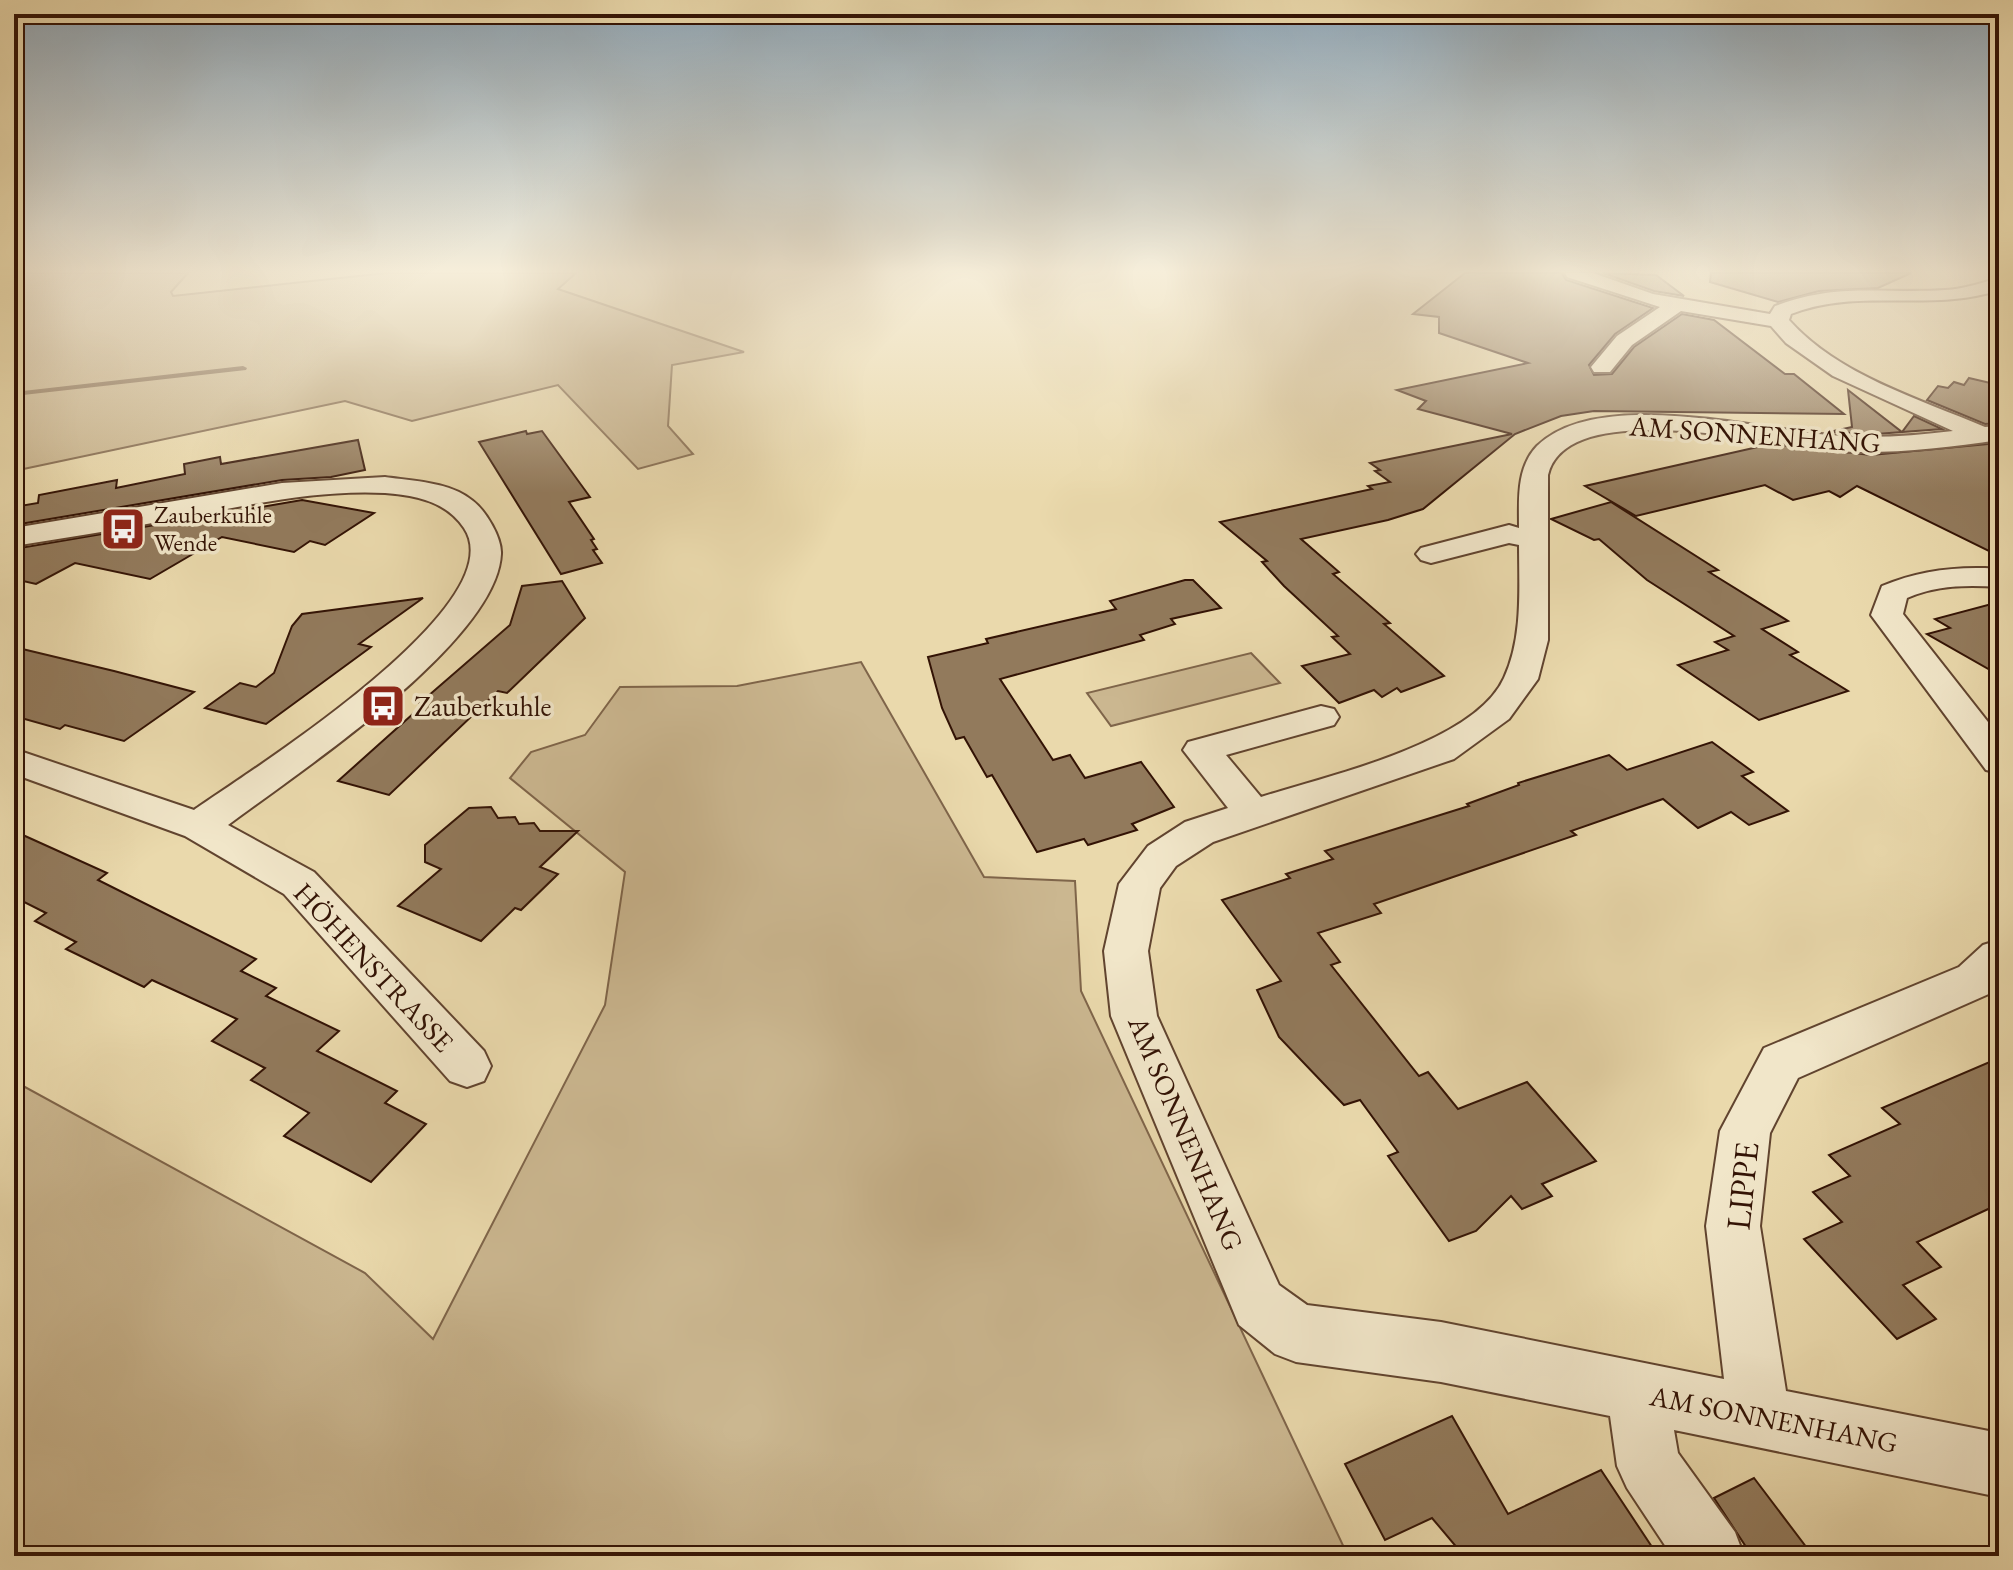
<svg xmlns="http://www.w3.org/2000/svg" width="2013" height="1570" viewBox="0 0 2013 1570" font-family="'EB Garamond',serif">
<rect width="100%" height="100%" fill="#ead9ac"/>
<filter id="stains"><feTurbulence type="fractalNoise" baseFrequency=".0025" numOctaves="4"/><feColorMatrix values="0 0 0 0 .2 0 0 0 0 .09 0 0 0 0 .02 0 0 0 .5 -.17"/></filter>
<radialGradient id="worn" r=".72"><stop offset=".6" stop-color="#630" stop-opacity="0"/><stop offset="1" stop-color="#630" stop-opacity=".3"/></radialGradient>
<g fill="#cbb790" stroke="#7f654a" stroke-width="2">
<path d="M14,273H188L171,292L173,296L386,273H576L558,289L744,352L672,365L668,426L693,454L638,469L558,385L412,421L345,401L14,471Z"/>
<path d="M1251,653L1280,683L1111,726L1087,693Z"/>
<path d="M861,662L984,877L1075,881L1081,991L1348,1556H14V1081L365,1273L433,1339L605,1005L625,872L510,778L531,752L585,735L620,687L737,686Z"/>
</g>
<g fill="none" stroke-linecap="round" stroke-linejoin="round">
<path fill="#7c6247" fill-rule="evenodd" d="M243,366L247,368L246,370L14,396V392Z"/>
</g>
<g fill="#927a5c" stroke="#331305" stroke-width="2">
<path d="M1465,273H1562L1566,280L1653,308L1615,334L1589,365L1594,375L1612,374L1634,347L1682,314L1714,320L1785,374H1794L1844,414L1594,411L1561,416L1515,434L1423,509L1388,520L1301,539L1339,572L1333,574L1390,623L1384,624L1444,676L1401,692L1397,688L1382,697L1374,690L1339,703L1302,666L1350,654L1332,637L1338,636L1284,586L1262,562L1267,561L1220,522L1372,489L1368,486L1390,482L1375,471L1380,470L1370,463L1512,434L1418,409L1426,401L1397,390L1528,363L1439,333V317L1413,314Z"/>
<path d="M1603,273L1656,275L1684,296L1654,291Z"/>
<path d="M1711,273H1911L1878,288L1819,291L1778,302L1710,282Z"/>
<path d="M1969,378L1999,385V423L1985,424L1927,400L1938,386L1948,388L1954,382L1964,385Z"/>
<path d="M1848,390L1902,432L1914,416L1942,429L1876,434L1829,432L1852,427Z"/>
<path d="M526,431L527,434L542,431L590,497L569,502L594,539L591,540L597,549L593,550L602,563L561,574L479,442Z"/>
<path d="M358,440L365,470L331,477L282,480L14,525V507L38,503L39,495L117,480L116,488L185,474L184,464L220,457L221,464Z"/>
<path d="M1999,443V556L1857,486L1840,497L1829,491L1793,500L1765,485L1636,516L1585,486L1771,444L1871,455Z"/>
<path d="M302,500L374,513L325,545L310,541L294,552L222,537L150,579L75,563L36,584L14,579V549Z"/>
<path d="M1611,502L1718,570L1709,572L1788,621L1762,629L1798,652L1790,655L1848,691L1759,720L1678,665L1728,650L1715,642L1734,636L1647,580L1599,539L1594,540L1551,519Z"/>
<path d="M1185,580H1193L1221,608L1171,619L1175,624L1140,635L1144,640L1000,679L1053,760L1070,755L1085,778L1141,762L1174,807L1132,824L1137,830L1088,845L1084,839L1037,852L992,775L987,777L964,737L956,739L942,708L928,657L988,643L986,639L1116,609L1110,601Z"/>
<path d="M562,581L585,618L507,693L498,691L389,795L338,781L424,704L420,703L510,625L522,586Z"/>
<path d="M423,598L359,644L371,647L266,724L205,708L240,683L256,687L274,673L292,626L302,614Z"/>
<path d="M1999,602V675L1927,634L1950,628L1935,619Z"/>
<path d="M14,647L114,671L194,692L124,741L65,725L60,729L14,716Z"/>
<path d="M1712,742L1753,772L1742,776L1788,811L1749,825L1731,812L1698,828L1663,799L1571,831L1576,835L1374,904L1381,913L1318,933L1340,962L1331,965L1419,1076L1428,1072L1458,1109L1527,1082L1596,1161L1542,1184L1552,1196L1522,1209L1511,1196L1476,1231L1449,1241L1388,1156L1398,1152L1360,1100L1344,1105L1279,1037L1257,990L1281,981L1222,900L1290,878L1286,874L1333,859L1325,851L1469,806L1467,804L1519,785L1518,783L1609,755L1627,770Z"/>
<path d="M491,807L498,818L515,817L519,824L534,823L540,831H578L540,867L558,874L521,910L515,908L481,941L398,906L441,869L425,862V845L469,808Z"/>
<path d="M14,831L107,873L98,880L256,959L241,971L276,988L266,996L339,1031L317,1051L397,1091L385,1103L426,1124L371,1182L284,1136L309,1113L251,1080L265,1068L212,1041L237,1019L152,980L144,987L66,949L76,942L35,921L46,913L14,897Z"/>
<path d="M1999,1058V1204L1917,1242L1941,1267L1903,1285L1936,1319L1897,1339L1804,1239L1842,1222L1813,1192L1850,1176L1829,1155L1900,1124L1882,1108Z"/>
<path d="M1452,1416L1508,1514L1601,1470L1658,1556H1464L1432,1518L1385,1540L1345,1464Z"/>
<path d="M1754,1478L1813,1556H1752L1714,1498Z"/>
</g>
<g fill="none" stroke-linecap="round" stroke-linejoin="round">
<g stroke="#61442f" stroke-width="4">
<g id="minor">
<path d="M1565,273H1593L1653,294L1770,314L1775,306C1838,282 1882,294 1945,290C1964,289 1981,283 1999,278V290C1931,313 1858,287 1791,314L1789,320C1838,375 1919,399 1985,427L1999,426V440C1950,447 1902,453 1853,452C1792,450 1568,391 1548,475V640L1538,679L1509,719L1454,759L1213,842L1176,866L1160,888L1148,951L1157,1016L1279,1285L1307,1305L1441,1322L1724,1379L1706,1226L1720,1131L1764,1048L1959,967L1983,945L1999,940V985L1991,993L1798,1078L1770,1133L1760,1226L1786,1391L1999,1433V1497L1674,1430L1678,1453L1735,1532L1744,1556H1672L1627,1488L1617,1466L1610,1416L1441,1382L1296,1362L1275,1354L1239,1325L1111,1016L1104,951L1119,884L1148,846L1185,822L1228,808L1183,750L1188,742L1321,706L1334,709L1339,717L1334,725L1226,755L1261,797C1326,776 1474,744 1504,678C1523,637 1519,589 1519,545L1509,543L1431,563L1421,560L1416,554L1421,548L1509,525L1519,528C1519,500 1516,468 1537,446C1597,387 1755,429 1830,435C1871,439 1912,436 1953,431L1833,376L1786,343L1771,326L1681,311L1632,345L1610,372H1594L1591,367L1617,336L1660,307L1567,277Z"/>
<path d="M385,477C413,481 451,482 473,501C486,511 502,538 501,554C497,642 296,774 228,825L314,872L484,1051L491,1066L484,1081L467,1087L450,1081L284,894L185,836L14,774V749L194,810C248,772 516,605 464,528C447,502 416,495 385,493C309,489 232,509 158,522C110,531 62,538 14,546V528L282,483Z"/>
<path d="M1985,568L1999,569V587C1967,585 1937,585 1907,598L1903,614L1999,736V773L1986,770L1871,615L1882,586C1915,572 1949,567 1985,568Z"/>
</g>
</g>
<use href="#minor" fill="#f1e6c9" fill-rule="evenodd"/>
</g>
<linearGradient id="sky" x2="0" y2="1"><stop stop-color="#90a8b9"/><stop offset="0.55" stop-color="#f6eeda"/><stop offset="1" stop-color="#f6eeda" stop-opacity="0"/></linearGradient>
<rect width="2013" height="493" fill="url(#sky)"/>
<defs>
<g id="bus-square" transform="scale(2.3)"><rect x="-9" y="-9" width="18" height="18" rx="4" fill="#8f2418" stroke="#f1e6c9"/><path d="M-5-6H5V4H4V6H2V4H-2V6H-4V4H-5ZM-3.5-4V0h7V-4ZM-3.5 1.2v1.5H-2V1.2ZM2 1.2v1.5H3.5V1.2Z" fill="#fff"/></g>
</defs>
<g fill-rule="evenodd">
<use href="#bus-square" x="123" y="529"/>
<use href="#bus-square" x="383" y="706"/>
</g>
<g text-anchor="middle" stroke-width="7" stroke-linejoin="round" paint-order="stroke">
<g font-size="24" fill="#331305" stroke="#f1e6c9" text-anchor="start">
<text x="154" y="523">Zauberkuhle<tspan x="154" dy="28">Wende</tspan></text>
</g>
<g font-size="28" fill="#331305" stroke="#f1e6c9">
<text transform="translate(1755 434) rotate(4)" y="10">AM SONNENHANG</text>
<text transform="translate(374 967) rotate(47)" y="10">HÖHENSTRASSE</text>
<text transform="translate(1186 1133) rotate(67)" y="10">AM SONNENHANG</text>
<text transform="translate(1774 1419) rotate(11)" y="10">AM SONNENHANG</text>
</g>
<g font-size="28" fill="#331305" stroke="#f1e6c9" text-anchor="start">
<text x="414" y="716">Zauberkuhle</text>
</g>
<g font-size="34" fill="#331305" stroke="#f1e6c9">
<text transform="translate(1742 1186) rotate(-84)" y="12">LIPPE</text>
</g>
</g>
<rect width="2013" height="1570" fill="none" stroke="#ead9ac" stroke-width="48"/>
<rect x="16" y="16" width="1981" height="1538" fill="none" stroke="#331305" stroke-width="4"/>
<rect x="24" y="24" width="1965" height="1522" fill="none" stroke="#331305" stroke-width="2"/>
<rect width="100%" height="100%" filter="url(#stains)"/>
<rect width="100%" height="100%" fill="url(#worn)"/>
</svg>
